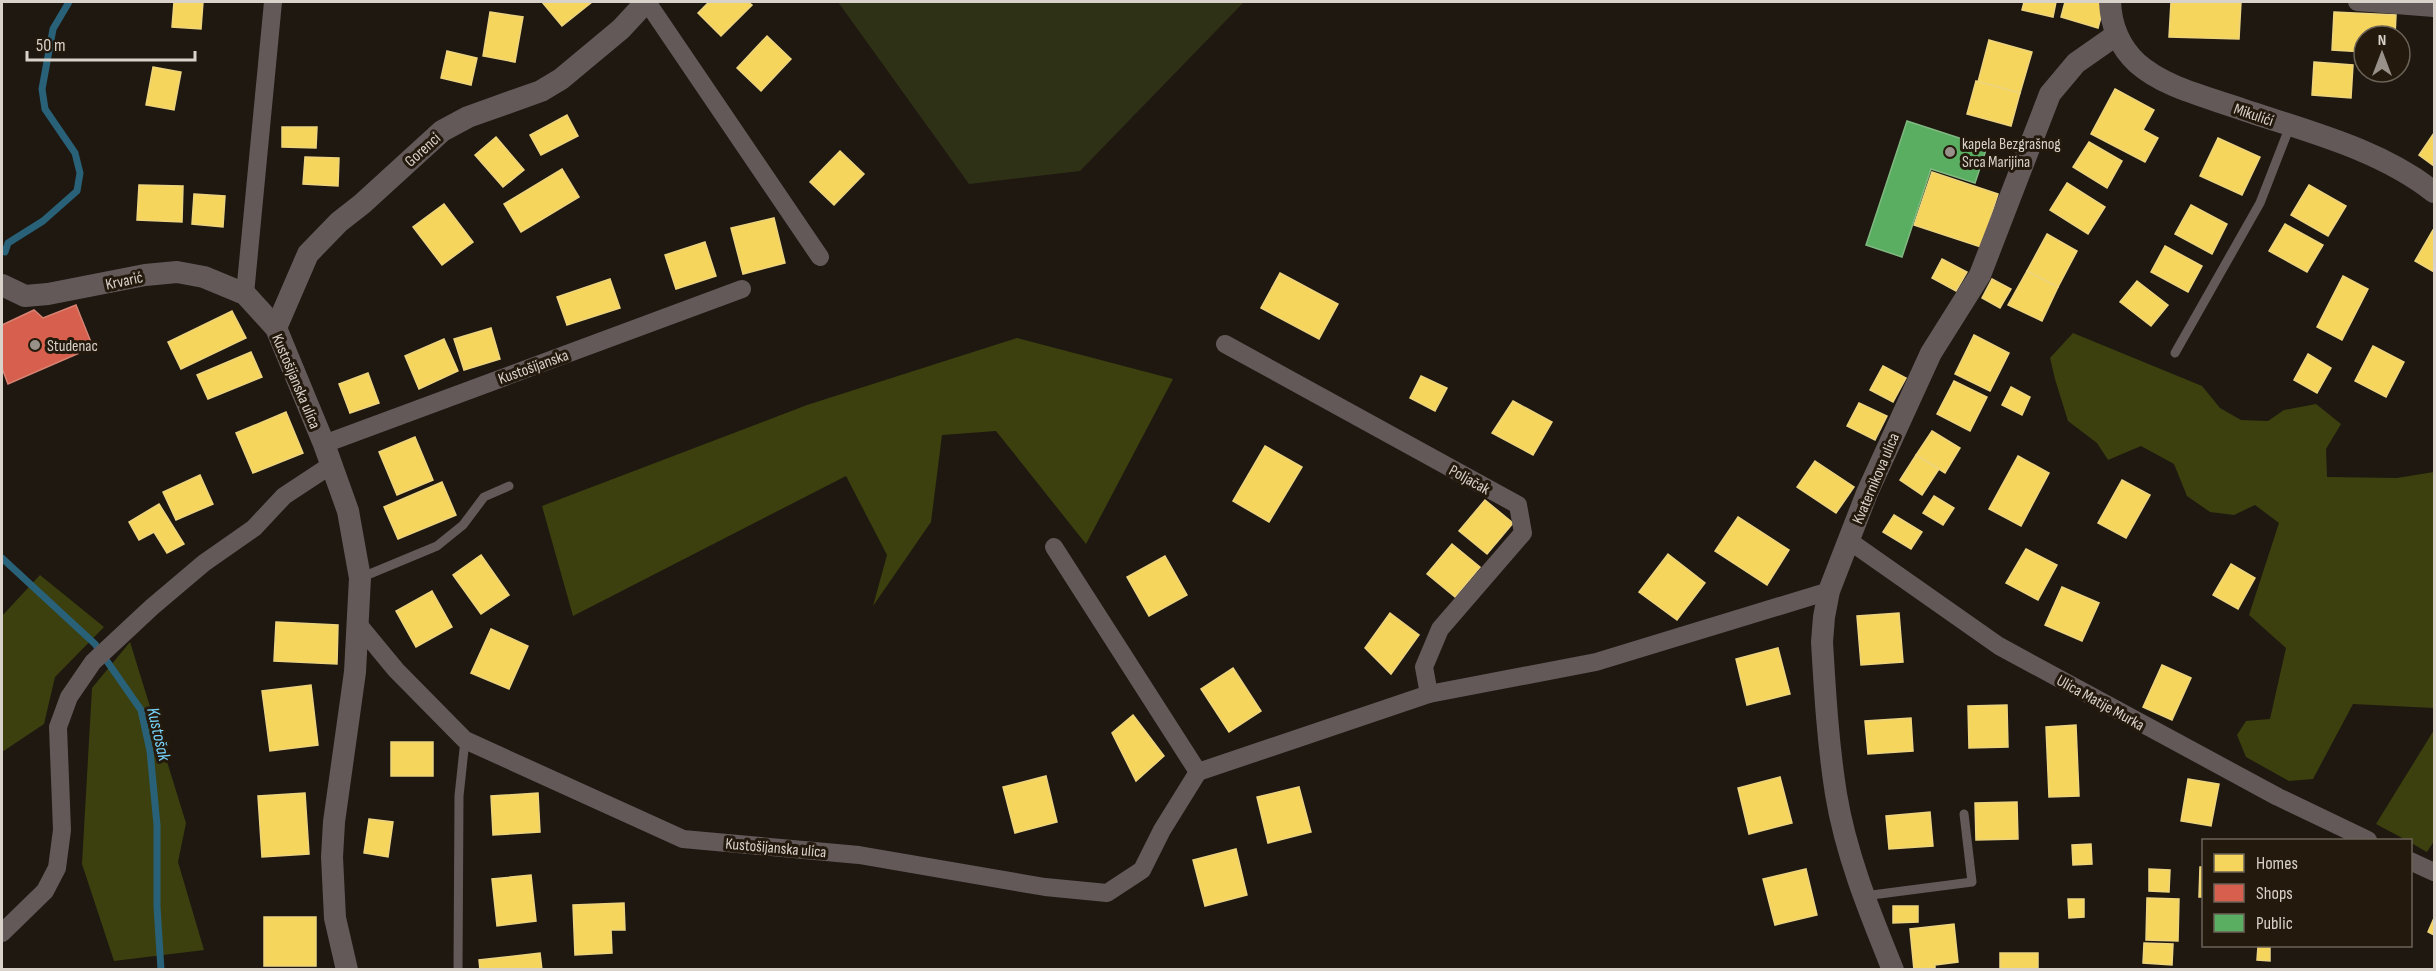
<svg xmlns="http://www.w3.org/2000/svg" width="2436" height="971" viewBox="0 0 2436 971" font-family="'Sofia Sans Condensed',sans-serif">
<rect width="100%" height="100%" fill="#1e1811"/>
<path fill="#2f3116" d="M838,2H1244L1080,171L969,184Z"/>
<g fill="#3c400e">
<path d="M2073,333L2202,386L2220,408L2241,420L2268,421L2284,410L2316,404L2341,424L2326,449L2327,477L2397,478L2434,472V708L2353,704L2313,779L2289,781L2246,757L2237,735L2246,721L2270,719L2286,648L2249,615L2279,523L2255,505L2234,515L2210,512L2187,496L2174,464L2141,446L2108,460L2097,443L2068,421L2055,379L2050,358Z"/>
<path d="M1017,338L1173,379L1086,544L996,431L942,435L931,522L873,606L887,555L846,476L573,616L542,506L807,405Z"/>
<path d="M40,575L104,627L55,677L44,724L2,752V616Z"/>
<path d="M130,642L186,823L178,862L204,950L114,961L82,864L92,688Z"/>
<path d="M2434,730V841L2427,852L2411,843L2410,840H2406L2376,824Z"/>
</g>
<g fill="#f6d55c" stroke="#edd47d" stroke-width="1.5">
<path d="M174,2H203L201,29L172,27Z"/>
<path d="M542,2H592L562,26Z"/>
<path d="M709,2H748L752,5L721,36L698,13Z"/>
<path d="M2024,2H2056L2053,17L2022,10Z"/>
<path d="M2065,2H2105L2098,28L2061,17Z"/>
<path d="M2171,2H2241L2239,39L2169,37Z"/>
<path d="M490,12L523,17L515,62L483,56Z"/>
<path d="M2334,12L2396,15L2395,36H2364V52L2332,50Z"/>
<path d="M767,36L791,59L761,91L737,68Z"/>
<path d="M1989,40L2032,52L2020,93L1978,82Z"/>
<path d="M447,51L477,58L471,85L441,78Z"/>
<path d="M2314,62L2353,65L2351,98L2312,95Z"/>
<path d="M153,67L181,72L174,110L146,105Z"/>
<path d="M1976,81L2020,93L2011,126L1967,114Z"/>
<path d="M2115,89L2154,110L2143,130L2158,138L2145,162L2091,134Z"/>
<path d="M567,115L578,136L541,155L530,135Z"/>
<path d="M282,127H317L316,148L282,147Z"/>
<path d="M2434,133V166L2419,155Z"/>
<path d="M496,137L524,170L503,187L475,155Z"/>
<path d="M2218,138L2260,157L2242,195L2200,176Z"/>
<path d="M2089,142L2122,161L2107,188L2073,167Z"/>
<path d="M840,151L864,174L834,205L810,182Z"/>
<path d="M305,157L339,158L338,186L303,184Z"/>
<path d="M562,169L579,197L521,232L504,204Z"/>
<path d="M1932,172L1998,194L1981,247L1914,225Z"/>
<path d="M2067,183L2105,207L2088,234L2050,210Z"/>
<path d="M139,185L183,186L182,222L137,220Z"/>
<path d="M2309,185L2346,206L2328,236L2291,215Z"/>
<path d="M194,194L225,196L223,227L192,224Z"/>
<path d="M444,204L473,242L442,265L413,227Z"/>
<path d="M2191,205L2227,224L2212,254L2175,234Z"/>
<path d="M774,218L785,263L743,274L731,228Z"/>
<path d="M2285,224L2323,245L2307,272L2269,251Z"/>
<path d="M2433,230L2434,231V272L2415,261Z"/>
<path d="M2047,234L2077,251L2058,287L2027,271Z"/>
<path d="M705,242L716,276L676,289L665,255Z"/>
<path d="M2165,246L2202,266L2188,292L2151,272Z"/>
<path d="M1942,259L1967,272L1956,291L1932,278Z"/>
<path d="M2027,271L2058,287L2042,321L2008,305Z"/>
<path d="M1280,273L1338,304L1319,339L1261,308Z"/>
<path d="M2343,276L2368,289L2342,340L2317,327Z"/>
<path d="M610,279L620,308L567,325L557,297Z"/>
<path d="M1992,279L2011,289L2000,308L1982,298Z"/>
<path d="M2137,281L2168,305L2151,326L2120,302Z"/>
<path d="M232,311L246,338L181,369L168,342Z"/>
<path d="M491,328L500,359L464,370L454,339Z"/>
<path d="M1974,335L2009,353L1990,391L1955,374Z"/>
<path d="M444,339L458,371L419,389L405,356Z"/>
<path d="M2373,346L2404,362L2386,397L2355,381Z"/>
<path d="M251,352L262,377L208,399L197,375Z"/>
<path d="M2308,354L2331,368L2317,393L2294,380Z"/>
<path d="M1883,366L1906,378L1893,402L1870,390Z"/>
<path d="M368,373L379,403L350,413L339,384Z"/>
<path d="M1421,376L1447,388L1435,411L1410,398Z"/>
<path d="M1954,381L1987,397L1970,431L1937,414Z"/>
<path d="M2011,387L2030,397L2022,415L2002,405Z"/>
<path d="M1513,401L1552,422L1533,455L1492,433Z"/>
<path d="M1859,403L1887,416L1875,440L1847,426Z"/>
<path d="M286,412L303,453L253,473L236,433Z"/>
<path d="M1932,431L1960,448L1945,473L1916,455Z"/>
<path d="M415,437L433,480L397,495L379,452Z"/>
<path d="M1265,446L1302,467L1269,522L1233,501Z"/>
<path d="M1916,455L1939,469L1922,495L1900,480Z"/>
<path d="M2018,456L2049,473L2021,526L1989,509Z"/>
<path d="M1815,461L1854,487L1836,513L1797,487Z"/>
<path d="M200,475L213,504L176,520L163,492Z"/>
<path d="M2122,480L2150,495L2126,538L2098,523Z"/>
<path d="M442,482L456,515L398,539L384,507Z"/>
<path d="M1934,496L1954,508L1943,525L1923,513Z"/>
<path d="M1485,500L1513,523L1487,554L1459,531Z"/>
<path d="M159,504L184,544L167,553L154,532L139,540L129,522Z"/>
<path d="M1894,515L1922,532L1911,549L1883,532Z"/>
<path d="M1738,517L1789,550L1767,585L1715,551Z"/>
<path d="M1452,544L1480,567L1455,597L1427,574Z"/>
<path d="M2026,549L2057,565L2038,600L2006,583Z"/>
<path d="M1668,554L1705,583L1677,620L1639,592Z"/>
<path d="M481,555L509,595L481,614L453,575Z"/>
<path d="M1165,556L1187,595L1149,616L1127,577Z"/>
<path d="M2231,564L2255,578L2238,609L2213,595Z"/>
<path d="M2062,587L2099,603L2082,641L2045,625Z"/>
<path d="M432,591L452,627L416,647L396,611Z"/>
<path d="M1390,613L1419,635L1391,674L1365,648Z"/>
<path d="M1899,613L1903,662L1861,665L1857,616Z"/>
<path d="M276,622L338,625L337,664L274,661Z"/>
<path d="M491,629L528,646L509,689L471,673Z"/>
<path d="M1778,648L1790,694L1747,705L1736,659Z"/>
<path d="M2162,665L2191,678L2172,720L2143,707Z"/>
<path d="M1233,668L1261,711L1229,732L1201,689Z"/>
<path d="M311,685L318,745L270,751L262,691Z"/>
<path d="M2007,705L2008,747L1969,748L1968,706Z"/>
<path d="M1133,715L1164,756L1136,781L1112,733Z"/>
<path d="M1911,718L1913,751L1868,754L1865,721Z"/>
<path d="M2076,725L2079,796L2049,797L2046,727Z"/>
<rect x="391" y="742" width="42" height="34"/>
<path d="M1046,776L1057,822L1015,833L1003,787Z"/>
<path d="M1780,777L1792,823L1749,834L1738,788Z"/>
<path d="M2188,779L2219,784L2211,826L2181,821Z"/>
<path d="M1299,787L1311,832L1268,843L1257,797Z"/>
<path d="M305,793L309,854L262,857L258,796Z"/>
<path d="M538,793L540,832L493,835L491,796Z"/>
<path d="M2017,802L2018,839L1976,840L1975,803Z"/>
<path d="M1930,812L1933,846L1889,849L1886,816Z"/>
<path d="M369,819L393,822L388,857L364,853Z"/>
<path d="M2091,844L2092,864L2073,865L2072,845Z"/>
<path d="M1236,849L1247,895L1205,906L1193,860Z"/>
<path d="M2200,867H2204V897H2199Z"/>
<path d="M1806,869L1817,915L1775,925L1763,879Z"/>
<path d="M2149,869L2170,870L2169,892L2149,891Z"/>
<path d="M531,875L536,921L497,926L492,879Z"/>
<path d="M2147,898L2179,899L2178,941L2146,940Z"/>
<path d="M2068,899H2084V917L2069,918Z"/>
<path d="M624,903L625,930H611L612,953L575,955L573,905Z"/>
<path d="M1893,906H1918V922L1893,923Z"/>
<rect x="264" y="917" width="52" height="49"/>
<path d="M2434,918V935L2428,932Z"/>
<path d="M1954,924L1958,962L1935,965V970H1914L1910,929Z"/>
<path d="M2144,943L2173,944L2172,965L2143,963Z"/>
<path d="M2258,946H2270V961L2257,960Z"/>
<path d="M540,953L542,970H480L479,960Z"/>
<rect x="2000" y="953" width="38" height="17"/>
</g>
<path fill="#d6604d" stroke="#d78272" stroke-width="1.5" d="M76,305L93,347L8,384L2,368V325L34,310L43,318Z"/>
<path fill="#5aae61" stroke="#80b980" stroke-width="1.5" d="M1907,121L1987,147L1975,183L1931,169L1902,257L1866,245Z"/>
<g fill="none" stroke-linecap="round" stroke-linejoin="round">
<g stroke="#286178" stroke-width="7">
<path d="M5,252L8,243L43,221L77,191L80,173L75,153L45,109L42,89L53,29L69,2"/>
<path d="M2,558L95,644L141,710L150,751L157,825V906L161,970"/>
</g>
<g stroke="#635959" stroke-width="9">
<path d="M2175,353L2260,203L2290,126"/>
<path d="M360,578L437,546L463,525L484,497L509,486"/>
<path d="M1864,896L1972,882L1964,814"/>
<path d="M458,970L459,796L465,740"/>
</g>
<g stroke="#635959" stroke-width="18">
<path d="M647,2L820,257"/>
<path d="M2357,2L2434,8"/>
<path d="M245,294L273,2"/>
<path d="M324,444L742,289"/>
<path d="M1848,540L1999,646L2278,797L2368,840"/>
<path d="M1054,547L1198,772"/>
<path d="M358,624L396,670L465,740L683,839L859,855L1045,887L1107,893L1142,870L1162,830L1198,772"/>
<path d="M1429,694L1596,662L1829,591"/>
<path d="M1198,772L1429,694L1424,667L1440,629L1523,533L1518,505L1225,344"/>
<path d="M2410,861L2434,872"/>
<path d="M2,933L45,891L57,868L62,830L58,727L69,697L93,662L152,607L204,563L254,528L284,496L331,465"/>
</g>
<g stroke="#635959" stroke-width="22">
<path d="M2110,2C2111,25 2119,46 2137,63C2163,86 2200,95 2232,106C2301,130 2377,147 2434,192"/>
<path d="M2,285L25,296L48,294L145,275L177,272L204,277L245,294L276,328L324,444L348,511L360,578L355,672L334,822L332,857L335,918L347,970"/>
<path d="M276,328L308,254L339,222L362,204L442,131L468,117L541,91L561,79L621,29L646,2"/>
<path d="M1893,970C1870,913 1846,855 1836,794C1828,744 1825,693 1822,642L1824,617L1829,591L1867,493L1931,353L1980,275L2050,94L2076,63L2116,35"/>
</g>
</g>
<g fill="#989189" stroke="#23190c" stroke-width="2">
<circle cx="1950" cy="152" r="6"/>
<circle cx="35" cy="345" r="6"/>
</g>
<g text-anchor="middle" stroke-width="6" stroke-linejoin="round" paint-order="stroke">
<g font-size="16" fill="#d9d2ca" stroke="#23190c">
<text transform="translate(2254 114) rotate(19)" y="6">Mikulići</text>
<text transform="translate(422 149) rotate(-42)" y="6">Gorenci</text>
<text transform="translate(124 280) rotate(-12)" y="6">Krvarić</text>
<text transform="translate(533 366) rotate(-20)" y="6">Kustošijanska</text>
<text transform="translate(297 381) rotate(67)" y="6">Kustošijanska ulica</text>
<text transform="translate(1875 478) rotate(-67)" y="6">Kvaternikova ulica</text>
<text transform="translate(1470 479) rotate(29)" y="6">Poljačak</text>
<text transform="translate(2101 702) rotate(29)" y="6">Ulica Matije Murka</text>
<text transform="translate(776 847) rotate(5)" y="6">Kustošijanska ulica</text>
</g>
<g font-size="16" fill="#d9d2ca" stroke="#23190c" text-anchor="start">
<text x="1962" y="149">kapela Bezgrašnog<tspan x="1962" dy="18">Srca Marijina</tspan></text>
<text x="47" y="351">Studenac</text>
</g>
<g font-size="18" font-style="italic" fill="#76d3fc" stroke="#23190c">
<text transform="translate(159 734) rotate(77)" y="6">Kustošak</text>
</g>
</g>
<rect width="2436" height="971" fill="none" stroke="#d9d2ca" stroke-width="6"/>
<rect x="2202" y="839" width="210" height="108" fill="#23190c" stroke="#6c6358" stroke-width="1.5"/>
<rect x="2214" y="854" width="30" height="18" fill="#f6d55c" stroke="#6c6358" stroke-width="1.5"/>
<text x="2256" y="869" font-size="18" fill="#d9d2ca">Homes</text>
<rect x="2214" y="884" width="30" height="18" fill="#d6604d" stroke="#6c6358" stroke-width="1.5"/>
<text x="2256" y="899" font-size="18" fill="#d9d2ca">Shops</text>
<rect x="2214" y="914" width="30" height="18" fill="#5aae61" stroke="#6c6358" stroke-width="1.5"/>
<text x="2256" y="929" font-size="18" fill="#d9d2ca">Public</text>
<g transform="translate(2382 54)"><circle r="28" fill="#23190c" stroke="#6c6358" stroke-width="1.5"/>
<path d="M0-4.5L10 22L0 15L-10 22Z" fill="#989189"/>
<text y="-9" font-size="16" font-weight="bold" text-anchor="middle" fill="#d9d2ca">N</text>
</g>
<path d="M27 51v9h168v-9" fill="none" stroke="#d9d2ca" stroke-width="3"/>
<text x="36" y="51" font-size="18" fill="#d9d2ca" stroke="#23190c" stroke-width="4.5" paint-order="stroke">50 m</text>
</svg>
